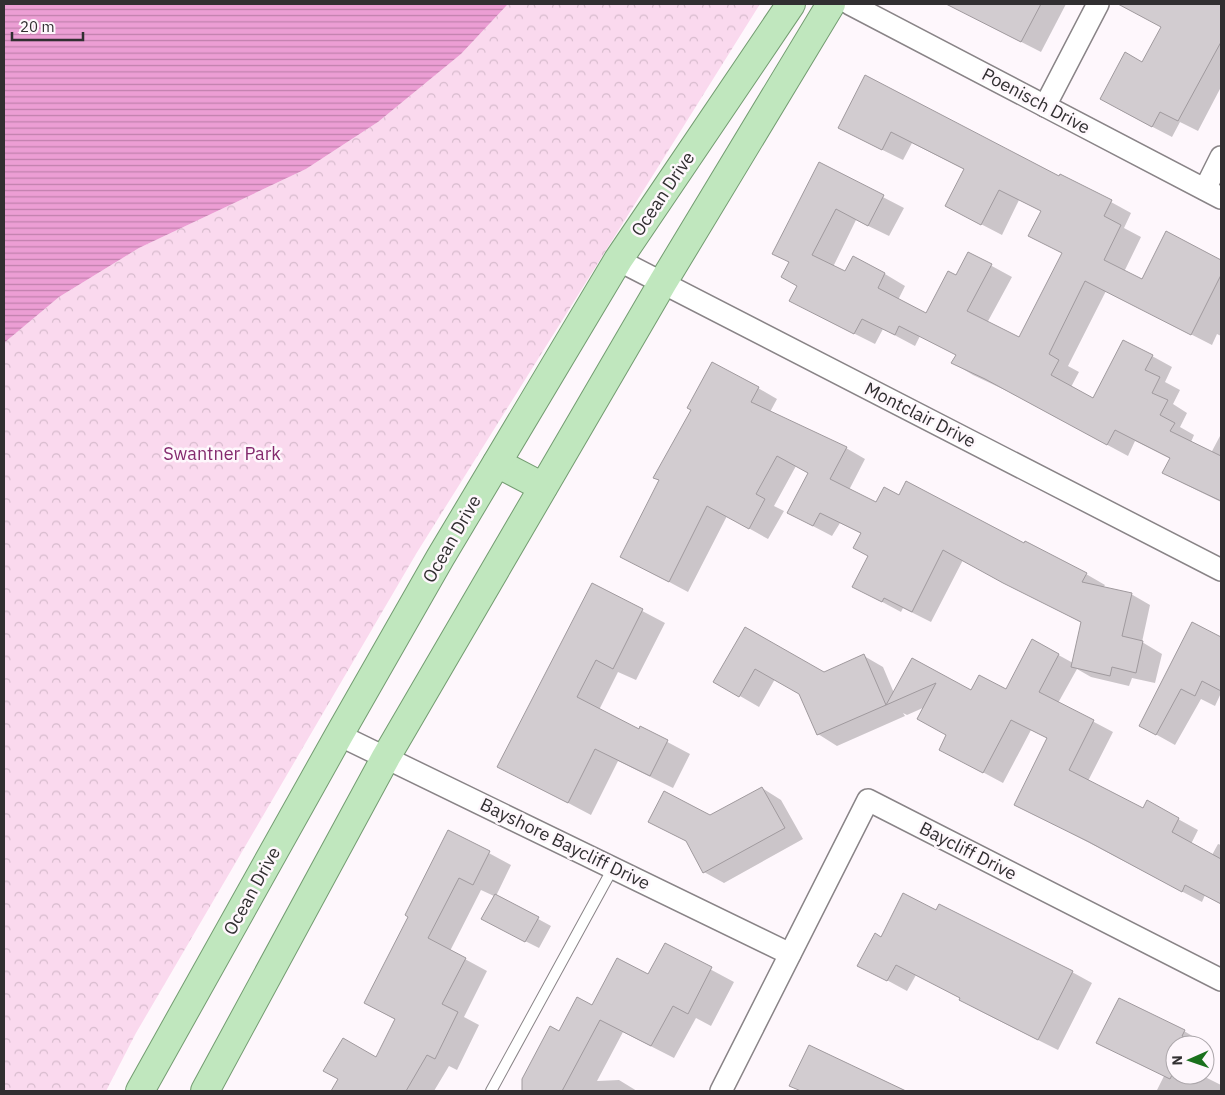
<svg xmlns="http://www.w3.org/2000/svg" width="1225" height="1095" viewBox="0 0 1225 1095" font-family="'IBM Plex Sans',sans-serif">
<defs>
<pattern id="park-crowns" width="20" height="18" patternUnits="userSpaceOnUse" patternTransform="scale(1.25)"><rect width="20" height="18" fill="#fad9ee"/><path d="M2 6a3 3 0 1 1 6 0M12 15a3 3 0 1 1 6 0" fill="none" stroke="#d7bbcd"/></pattern>
<pattern id="water-rules" width="6" height="5" patternUnits="userSpaceOnUse" patternTransform="scale(1.25)"><rect width="6" height="5" fill="#ec9ed4"/><path d="M0 2.5h6" fill="none" stroke="#c081ad"/></pattern>
</defs>
<rect width="100%" height="100%" fill="#fef7fc"/>
<path fill="url(#park-crowns)" d="M508,4H760L416,554L136,1033L106,1091H4V343L59,297L139,248L306,169L378,122L461,54Z"/>
<path fill="url(#water-rules)" d="M4,4H508L461,54L378,122L306,169L139,248L59,297L4,343Z"/>
<g fill="#0003">
<path d="M947,4H1066L1041,52Z"/>
<path d="M1139,4H1221V87L1198,131L1180,122L1172,137L1120,110L1162,27L1134,11Z"/>
<path d="M866,76L1059,178L1111,202L1131,213L1124,228L1141,237L1124,272L1142,281L1166,233L1221,261V336L1217,334L1212,345L1106,291L1068,366L1079,372L1071,387L1094,400L1152,356L1172,367L1165,382L1180,390L1173,404L1187,413L1180,427L1194,435L1191,442L1211,453L1220,436L1221,437V502L1184,484L1164,473L1171,459L1135,441L1128,456L1007,391L973,375L953,363L957,355L920,336L915,346L883,329L875,344L811,312L798,287L790,262L819,164L904,208L889,236L856,220L833,267L846,273L853,258L885,274L905,286L898,300L927,314L957,277L968,253L1012,277L987,323L1019,339L1063,253L1042,211L1019,200L1002,235L946,206L965,170L912,143L903,160L860,139Z"/>
<path d="M758,388L777,399L770,412L846,448L865,459L849,490L877,504L900,496L1024,545L1086,574L1105,585L1103,588L1131,594L1150,605L1142,642L1162,654L1155,683L1132,678L1129,686L1091,677L1077,669L1058,703L1113,732L1088,781L1144,809L1147,802L1198,830L1191,844L1212,855L1218,844L1221,845V904L1205,895L1202,902L1015,804L1049,739L1031,730L1003,783L960,760L948,735L925,707L907,715L903,713L905,716L837,746L818,734L800,693L775,679L759,707L714,681L746,628L824,673L864,656L883,667L894,693L912,660L971,691H1006L1033,641L1073,663L1082,623L963,560L931,622L903,608L901,612L873,597L869,556L862,534L840,523L832,536L807,523L809,473L796,466L774,506L784,511L768,539L727,516L688,592L641,567Z"/>
<path d="M593,585L665,623L636,680L618,672L599,710L639,731L641,728L690,754L673,788L618,761L591,815L498,766Z"/>
<path d="M1192,624L1221,638V693L1215,706L1201,699L1175,745L1141,726Z"/>
<path d="M762,788L781,800L803,839L724,883L704,872L688,842L649,822L711,816Z"/>
<path d="M448,831L511,865L496,896L551,926L539,948L495,926L494,896L481,890L450,951L487,971L464,1017L479,1025L457,1070L449,1066L434,1091H332L339,1079L377,1058L396,1020L365,1003L409,916Z"/>
<path d="M882,938L1072,972L1092,983L1058,1050L980,1011L961,1000V998L916,975L907,991L859,965Z"/>
<path d="M665,945L734,982L711,1026L696,1018L674,1058L623,1032L597,1081L619,1080L637,1091H523V1079L560,1033L593,1007L648,976Z"/>
<path d="M1184,1031L1204,1043L1202,1045H1175V1075H1201L1221,1085V1091H1160L1157,1090L1164,1076L1098,1042Z"/>
<path d="M809,1047L903,1091H801L791,1085Z"/>
<path d="M1205,1050L1209,1052L1205,1059Z"/>
</g>
<g fill="#d2ccd0" stroke="#a09a9e">
<path d="M946,4H1041L1021,42Z"/>
<path d="M1118,4H1221V42L1178,121L1160,112L1152,127L1100,99L1125,52L1142,62L1161,27Z"/>
<path d="M865,75L1059,176L1060,174L1112,200L1104,216L1121,225L1104,260L1142,279L1166,231L1221,260V275L1191,335L1085,281L1049,354L1059,360L1051,375L1093,398L1123,340L1153,355L1145,370L1160,377L1152,393L1168,400L1160,415L1175,423L1170,431L1221,456V501L1162,473L1170,458L1115,430L1107,445L985,379L951,363L956,355L899,326L895,335L862,319L854,334L789,301L797,286L781,277L789,262L772,254L819,162L884,195L868,226L836,209L812,255L845,271L853,256L885,273L878,288L926,313L948,271L956,275L968,252L992,264L967,311L1019,337L1062,253L1028,236L1041,211L999,190L981,225L945,206L964,169L891,132L882,150L838,128Z"/>
<path d="M712,362L759,387L751,402L847,447L830,479L876,502L884,487L899,495L906,481L1024,543L1025,541L1087,573L1082,582L1132,593L1122,636L1143,641L1136,673L1112,667L1110,676L1071,667L1081,622L1003,583L943,550L912,612L884,598L882,602L852,587L868,556L853,548L861,533L820,513L813,526L787,513L808,473L777,456L756,494L765,499L749,529L707,506L669,582L620,557L659,480L653,478L691,410L687,408Z"/>
<path d="M592,583L643,609L613,669L596,660L577,697L639,729L640,726L668,740L650,776L595,749L568,803L497,767Z"/>
<path d="M1192,622L1221,637V691L1202,681L1195,696L1181,689L1156,735L1139,726Z"/>
<path d="M745,627L824,672L864,654L886,705L817,735L799,694L755,669L739,697L713,682Z"/>
<path d="M1032,639L1059,654L1039,692L1094,720L1069,770L1143,808L1147,800L1179,818L1172,832L1221,859V904L1185,885L1182,892L1089,842L1014,805L1047,738L1011,720L983,773L939,750L946,735L917,719L936,683L886,705L912,658L971,690L979,675L1006,689Z"/>
<path d="M762,787L785,828L703,873L686,841L648,822L664,791L710,815Z"/>
<path d="M448,830L490,851L473,885L459,878L428,938L466,958L442,1004L458,1012L435,1059L427,1055L406,1091H331L338,1079L323,1071L343,1038L376,1057L395,1019L364,1003L408,917L405,915Z"/>
<path d="M903,893L936,910L939,904L1073,971L1038,1040L959,1000L960,998L896,965L887,981L857,966L875,933L881,937Z"/>
<path d="M495,894L539,917L525,942L481,919Z"/>
<path d="M665,943L712,967L688,1014L673,1006L651,1046L600,1020L562,1091H522V1079L550,1026L559,1031L577,997L592,1005L617,958L648,974Z"/>
<path d="M1119,998L1185,1030L1182,1036L1190,1040L1187,1045H1175V1069L1170,1079L1096,1043Z"/>
<path d="M809,1045L906,1091H801L789,1086Z"/>
</g>
<g fill="none" stroke-linecap="round" stroke-linejoin="round">
<g stroke="#898487" stroke-width="12">
<path id="service" d="M491,1091L613,868"/>
</g>
<g stroke="#898487" stroke-width="24">
<g id="minor">
<path d="M850,4L1221,198"/>
<path d="M1045,106L1098,4"/>
<path d="M1205,189L1221,157"/>
<path d="M618,260L1221,570"/>
<path d="M339,735L790,954"/>
<path d="M721,1091L868,800L1221,980"/>
</g>
</g>
<g stroke="#739c71" stroke-width="30">
<g id="primary">
<path d="M497,463L543,487"/>
<path d="M140,1091L339,735L440,558L618,260L791,4"/>
<path d="M205,1091L386,757L663,282L831,4"/>
</g>
</g>
<use href="#service" stroke="#fff" stroke-width="10"/>
<use href="#minor" stroke="#fff" stroke-width="21"/>
<use href="#primary" stroke="#c0e7be" stroke-width="28"/>
</g>
<g text-anchor="middle" stroke-width="5" stroke-linejoin="round" paint-order="stroke">
<g font-size="18" fill="#312f31" stroke="#fef7fc">
<text transform="translate(1036 101) rotate(28)" y="6">Poenisch Drive</text>
<text transform="translate(663 194) rotate(-56)" y="6">Ocean Drive</text>
<text transform="translate(920 415) rotate(27)" y="6">Montclair Drive</text>
<text transform="translate(452 539) rotate(-60)" y="6">Ocean Drive</text>
<text transform="translate(565 844) rotate(26)" y="6">Bayshore Baycliff Drive</text>
<text transform="translate(968 851) rotate(27)" y="6">Baycliff Drive</text>
<text transform="translate(252 891) rotate(-61)" y="6">Ocean Drive</text>
</g>
<g font-size="18" fill="#842a6e" stroke="#fef7fc">
<text x="222" y="460">Swantner Park</text>
</g>
</g>
<rect width="1225" height="1095" fill="none" stroke="#312f31" stroke-width="10"/>
<g transform="translate(1190 1060) rotate(268)"><circle r="24" fill="#fef7fc" stroke="#aca7ab"/>
<path d="M0-4L9 19L0 12L-9 19Z" fill="#1a711d"/>
<text y="-8" font-size="14" font-weight="bold" text-anchor="middle" fill="#312f31">N</text>
</g>
<path d="M12 32v8h71v-8" fill="none" stroke="#312f31" stroke-width="2.5"/>
<text x="20" y="32" font-size="15" fill="#312f31" stroke="#fef7fc" stroke-width="4" paint-order="stroke">20 m</text>
</svg>
